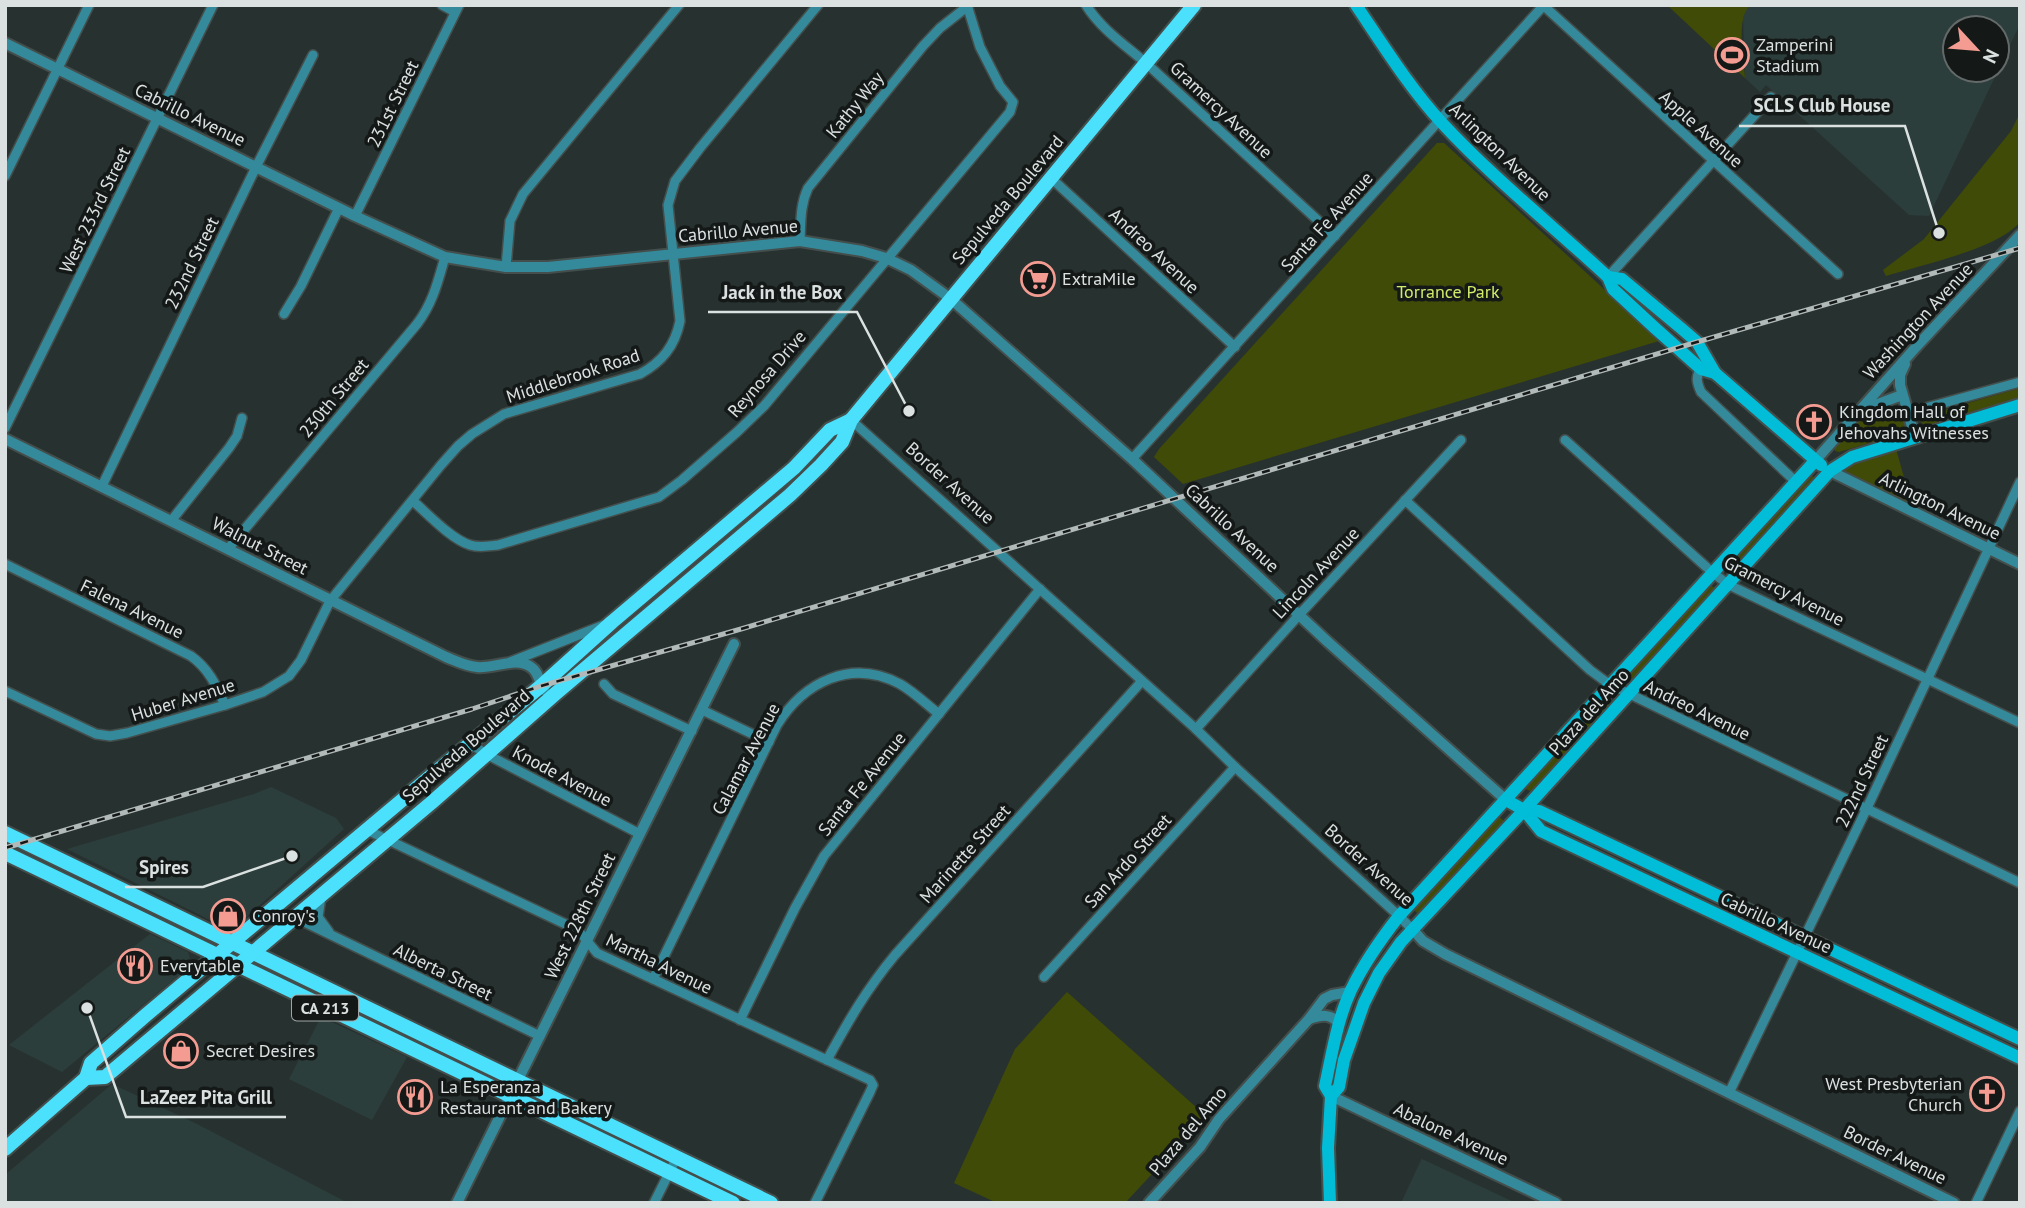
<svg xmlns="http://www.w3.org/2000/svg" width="2025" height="1208" viewBox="0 0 2025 1208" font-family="'PT Sans',sans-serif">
<rect width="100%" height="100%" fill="#273230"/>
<g fill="#2c3e3b" fill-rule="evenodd">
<path d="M1751,5H2020V24L1929,216L1909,215L1766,85L1760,92L1745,78L1743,18L1746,8ZM1955,28H1997V70H1955Z"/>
<path d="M271,787L336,818L344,829L237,926L228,929L67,849L254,794Z"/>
<path d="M150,934L188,952L191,962L189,967L62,1072L9,1045Z"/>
<path d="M321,1017L407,1057L372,1120L289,1079Z"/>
<path d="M112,1084L197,1124L348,1203H5V1175Z"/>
<path d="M1422,1158V1159L1516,1203H1401Z"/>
</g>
<g fill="#404b07">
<path d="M1667,5H1751C1735,16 1744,60 1745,78Z"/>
<path d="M2020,113V222C1998,249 1921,265 1886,276L1883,270L1924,239L2011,131Z"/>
<path d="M1437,143H1444L1591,277L1659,341L1183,484L1154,457L1159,449Z"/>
<path d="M2020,388V398L1930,425L1925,426L1920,421L1922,416L1930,414Z"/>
<path d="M1901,405L1907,432L1839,452L1835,451V447L1862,418Z"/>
<path d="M1895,445L1913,510L1833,471Z"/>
<path d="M1809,475L1814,477V480L1733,569H1729L1728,564Z"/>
<path d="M1710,585L1715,588L1714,591L1631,681H1627L1625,677Z"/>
<path d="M1608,697L1612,698V702L1534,788L1530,791L1526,789L1527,786Z"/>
<path d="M1499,817L1503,820L1502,823L1422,911L1417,913L1415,911L1416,907Z"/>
<path d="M1067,992L1206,1116L1125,1203H997L954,1183L1015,1049Z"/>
</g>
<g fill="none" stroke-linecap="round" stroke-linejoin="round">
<g stroke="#444e4c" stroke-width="12">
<g id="minor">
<path d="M442,5L455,12"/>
<path d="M1086,5C1101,29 1125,45 1146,63L1335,236"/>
<path d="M1544,6L1838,274"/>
<path d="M5,176L89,5"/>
<path d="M1051,178L1235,347"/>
<path d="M355,216L459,5"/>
<path d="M800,241C801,222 800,205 808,188L923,46L940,28L968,6"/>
<path d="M506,267L510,221L523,194L679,5"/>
<path d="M1608,277L1771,97"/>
<path d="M284,314L301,286L339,208"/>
<path d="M1701,369C1695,377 1697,383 1701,392L1796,482"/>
<path d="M1907,413L2020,382"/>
<path d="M851,420L1196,729L1235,767L1399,916L1413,930"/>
<path d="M5,428L213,5"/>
<path d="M1565,440L1713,573L1729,585L2020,723"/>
<path d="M1132,459L1544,5"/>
<path d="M102,486L256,167L313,55"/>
<path d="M1405,500L1590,670L1609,684L2020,883"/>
<path d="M413,501C428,514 451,539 470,545C479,548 488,546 498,545L659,497L682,480L737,432L764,406L1010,112L1013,102L1000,86L980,47L967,5"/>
<path d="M171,521L229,448L237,436L242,418"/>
<path d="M228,549L417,324C433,303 438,281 445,257"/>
<path d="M5,564L191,656C209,669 216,685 225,705"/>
<path d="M510,662L604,625"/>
<path d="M604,684L613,694L692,731"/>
<path d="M5,691L96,734L110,736L127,733L225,705L263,692L289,676L301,660L330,601L441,465L458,446L472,434L504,414L640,374C662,362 675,346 680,321L668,205L675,181L700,148L818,5"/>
<path d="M702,710L769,742"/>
<path d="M1196,729L1299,615L1461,440"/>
<path d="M471,744L486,754L640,834"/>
<path d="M367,830L578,930L597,953L870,1080L873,1085L870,1092L815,1203"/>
<path d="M321,897L318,917L329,932"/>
<path d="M294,917L540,1036"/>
<path d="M1044,977L1235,767"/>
<path d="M653,979L777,725C804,682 851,658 900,684C914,692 926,704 939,714"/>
<path d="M740,1020L795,908L824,856L1040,589"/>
<path d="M827,1060C849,1020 866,990 895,955L1142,681"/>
<path d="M1729,1093L1867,808L2020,482"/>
<path d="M654,1203L677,1157"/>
<path d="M1976,1203L2020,1111"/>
</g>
</g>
<g stroke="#444e4c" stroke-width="14">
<g id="tertiary">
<path d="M5,43L355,216L445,257L506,267H548L800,241L862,251L886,258L911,270L951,299L1132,459L1328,642L1506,800"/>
<path d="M1905,364L1900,375V385L1915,437"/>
<path d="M1862,410L1902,395"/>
<path d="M5,439L446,657C456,661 466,666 477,667C494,669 516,656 531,667C539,672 539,683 544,690"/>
<path d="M1815,461L1916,347L2020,235"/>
<path d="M1830,471L2020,564"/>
<path d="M1413,930L1423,941L1445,954L1954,1203"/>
<path d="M1309,1019C1321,1015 1331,1013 1339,1024"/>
<path d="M1331,1096L1556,1203"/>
<path d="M457,1203L734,644"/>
<path d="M1149,1203L1200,1147L1219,1119L1309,1019L1324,999L1332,995L1350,992"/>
</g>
</g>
<g stroke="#444e4c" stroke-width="16">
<g id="secondary">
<path d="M1356,5C1383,45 1409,87 1442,123C1493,178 1553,226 1608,277L1613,289L1655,328L1701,369L1715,373"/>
<path d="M1608,277L1622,279L1682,329L1697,342L1715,373L1821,465"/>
<path d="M1506,800L1524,810L1541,831L2020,1058"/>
<path d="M1524,810L1539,811L2020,1039"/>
<path d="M1331,1096L1339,1087L1344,1060L1364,1003L1379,973L1401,942L1524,810L1830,471L1852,457L2020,405"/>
<path d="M1331,1096L1325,1086C1332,1054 1337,1020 1351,990C1364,963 1381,939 1399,916L1815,461"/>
<path d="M1330,1203L1328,1148L1331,1096"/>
</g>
</g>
<g stroke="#444e4c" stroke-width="18">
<g id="primary">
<path d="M5,833L771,1203"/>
<path d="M5,853L733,1203"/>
<path d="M86,1078L105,1077L431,803L555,694L790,495L821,465L842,442L851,420L1194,5"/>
<path d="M5,1149L86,1078L91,1063L146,1015L432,775L541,686L612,622L794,468L830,430L851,420"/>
</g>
</g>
<use href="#minor" stroke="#348a9a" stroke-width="9"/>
<use href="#tertiary" stroke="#348a9a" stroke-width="10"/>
<use href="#secondary" stroke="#01bdd7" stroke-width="12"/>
<use href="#primary" stroke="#4be0fb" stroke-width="14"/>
<g stroke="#b2bab9" stroke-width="5">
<path id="rail" d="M5,848L472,709L541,686L741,629L1697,342L2020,248"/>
</g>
<use href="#rail" stroke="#141918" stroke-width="2.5" stroke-dasharray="8" stroke-linecap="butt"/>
</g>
<defs>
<g id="stadium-ring" transform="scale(1.75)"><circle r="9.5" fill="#141918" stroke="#f59c92" stroke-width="1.5"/><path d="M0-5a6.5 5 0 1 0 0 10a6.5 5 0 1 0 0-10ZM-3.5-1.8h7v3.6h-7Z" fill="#f59c92"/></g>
<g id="supermarket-ring" transform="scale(1.75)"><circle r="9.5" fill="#141918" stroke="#f59c92" stroke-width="1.5"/><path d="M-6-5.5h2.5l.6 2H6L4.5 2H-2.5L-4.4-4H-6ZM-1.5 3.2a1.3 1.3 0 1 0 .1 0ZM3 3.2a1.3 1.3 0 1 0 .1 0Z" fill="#f59c92"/></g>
<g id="church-ring" transform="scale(1.75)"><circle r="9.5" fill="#141918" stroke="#f59c92" stroke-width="1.5"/><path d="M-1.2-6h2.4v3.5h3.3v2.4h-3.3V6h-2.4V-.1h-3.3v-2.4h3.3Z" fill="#f59c92"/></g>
<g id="shop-ring" transform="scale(1.75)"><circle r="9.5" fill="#141918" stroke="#f59c92" stroke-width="1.5"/><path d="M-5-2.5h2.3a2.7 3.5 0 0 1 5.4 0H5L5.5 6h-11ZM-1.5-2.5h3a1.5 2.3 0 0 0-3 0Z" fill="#f59c92"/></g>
<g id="restaurant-ring" transform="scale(1.75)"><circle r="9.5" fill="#141918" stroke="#f59c92" stroke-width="1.5"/><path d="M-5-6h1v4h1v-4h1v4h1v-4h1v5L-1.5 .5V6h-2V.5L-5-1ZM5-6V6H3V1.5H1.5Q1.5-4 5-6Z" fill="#f59c92"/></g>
</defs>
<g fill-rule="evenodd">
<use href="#stadium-ring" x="1732" y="55"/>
<use href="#supermarket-ring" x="1038" y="279"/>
<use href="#church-ring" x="1814" y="422"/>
<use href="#shop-ring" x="228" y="916"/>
<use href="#restaurant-ring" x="135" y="966"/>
<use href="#shop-ring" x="181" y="1051"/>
<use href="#church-ring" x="1987" y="1094"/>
<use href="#restaurant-ring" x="415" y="1097"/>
</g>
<g text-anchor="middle" stroke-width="7" stroke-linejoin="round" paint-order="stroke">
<rect fill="#141918" stroke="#9fa5a4" stroke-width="2" x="292" y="995.5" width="66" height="25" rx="5"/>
<g font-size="16" font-weight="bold" fill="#dae1e0">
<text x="325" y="1014">CA 213</text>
</g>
<g font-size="18" fill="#dae1e0" stroke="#141918" text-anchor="start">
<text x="1756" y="51">Zamperini<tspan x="1756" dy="21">Stadium</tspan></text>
<text x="1062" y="285">ExtraMile</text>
<text x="1839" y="418">Kingdom Hall of<tspan x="1839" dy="21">Jehovahs Witnesses</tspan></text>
<text x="252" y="922">Conroy's</text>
<text x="160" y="972">Everytable</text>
<text x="206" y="1057">Secret Desires</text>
<text x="1962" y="1090" text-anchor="end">West Presbyterian<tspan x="1962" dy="21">Church</tspan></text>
<text x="440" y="1093">La Esperanza<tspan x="440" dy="21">Restaurant and Bakery</tspan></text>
</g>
<g font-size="18" fill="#dae1e0" stroke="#141918">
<text transform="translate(393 104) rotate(-64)" y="6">231st Street</text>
<text transform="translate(855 105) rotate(-51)" y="6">Kathy Way</text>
<text transform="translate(1221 110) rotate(43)" y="6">Gramercy Avenue</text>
<text transform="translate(190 115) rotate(26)" y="6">Cabrillo Avenue</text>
<text transform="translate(1701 129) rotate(42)" y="6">Apple Avenue</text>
<text transform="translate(1500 152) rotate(44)" y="6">Arlington Avenue</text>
<text transform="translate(1008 200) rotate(-50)" y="6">Sepulveda Boulevard</text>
<text transform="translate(95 210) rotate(-64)" y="6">West 233rd Street</text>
<text transform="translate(1327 222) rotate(-48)" y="6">Santa Fe Avenue</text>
<text transform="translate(738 231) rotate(-5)" y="6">Cabrillo Avenue</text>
<text transform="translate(1154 251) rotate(43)" y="6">Andreo Avenue</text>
<text transform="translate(192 263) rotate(-64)" y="6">232nd Street</text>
<text transform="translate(1918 321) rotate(-47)" y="6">Washington Avenue</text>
<text transform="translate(767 374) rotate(-49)" y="6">Reynosa Drive</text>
<text transform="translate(573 376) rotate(-18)" y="6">Middlebrook Road</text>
<text transform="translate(334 398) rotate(-50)" y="6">230th Street</text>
<text transform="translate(950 483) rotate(42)" y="6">Border Avenue</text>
<text transform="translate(1940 506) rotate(26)" y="6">Arlington Avenue</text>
<text transform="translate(1232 528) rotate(43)" y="6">Cabrillo Avenue</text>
<text transform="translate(260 546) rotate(27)" y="6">Walnut Street</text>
<text transform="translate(1316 573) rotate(-47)" y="6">Lincoln Avenue</text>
<text transform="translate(1784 591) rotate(27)" y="6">Gramercy Avenue</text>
<text transform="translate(132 609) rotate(26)" y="6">Falena Avenue</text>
<text transform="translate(183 700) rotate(-17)" y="6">Huber Avenue</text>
<text transform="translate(1697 710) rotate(26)" y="6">Andreo Avenue</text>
<text transform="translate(1589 712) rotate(-48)" y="6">Plaza del Amo</text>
<text transform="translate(466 746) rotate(-41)" y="6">Sepulveda Boulevard</text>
<text transform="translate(746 759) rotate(-62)" y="6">Calamar Avenue</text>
<text transform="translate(562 776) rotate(28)" y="6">Knode Avenue</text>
<text transform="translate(1862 781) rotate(-65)" y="6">222nd Street</text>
<text transform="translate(862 784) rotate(-51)" y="6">Santa Fe Avenue</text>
<text transform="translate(965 854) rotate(-48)" y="6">Marinette Street</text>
<text transform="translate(1128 861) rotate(-48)" y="6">San Ardo Street</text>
<text transform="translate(1369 865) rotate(42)" y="6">Border Avenue</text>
<text transform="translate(580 916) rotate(-64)" y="6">West 228th Street</text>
<text transform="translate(1776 923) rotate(25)" y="6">Cabrillo Avenue</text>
<text transform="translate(659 964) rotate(26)" y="6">Martha Avenue</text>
<text transform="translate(443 972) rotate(26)" y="6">Alberta Street</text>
<text transform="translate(1188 1131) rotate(-50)" y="6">Plaza del Amo</text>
<text transform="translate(1451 1134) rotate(25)" y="6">Abalone Avenue</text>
<text transform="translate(1895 1155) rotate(26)" y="6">Border Avenue</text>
</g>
<g font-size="18" fill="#d1ec6a" stroke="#141918">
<text x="1448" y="298">Torrance Park</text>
</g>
</g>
<path fill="none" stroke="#dae1e0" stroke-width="2.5" d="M1939 233L1905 126H1739M909 411L857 312H708M292 856L203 887H125M87 1008L126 1117H286"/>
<g fill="#dae1e0" stroke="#141918" stroke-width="2.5">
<circle cx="1939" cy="233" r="7"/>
<circle cx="909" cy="411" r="7"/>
<circle cx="292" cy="856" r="7"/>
<circle cx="87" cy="1008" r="7"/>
</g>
<g font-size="19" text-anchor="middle" font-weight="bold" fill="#dae1e0" stroke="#141918" stroke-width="7" stroke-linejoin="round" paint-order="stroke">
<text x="1822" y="112">SCLS Club House</text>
<text x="782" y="299">Jack in the Box</text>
<text x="164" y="874">Spires</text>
<text x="206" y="1104">LaZeez Pita Grill</text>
</g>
<rect width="2025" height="1208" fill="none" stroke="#dae1e0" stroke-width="14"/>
<g transform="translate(1976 49) rotate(116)"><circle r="33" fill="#141918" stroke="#636968" stroke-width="2"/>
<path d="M0-5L12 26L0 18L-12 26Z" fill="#f59c92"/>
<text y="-10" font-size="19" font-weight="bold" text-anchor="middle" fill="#dae1e0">N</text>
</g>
</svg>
